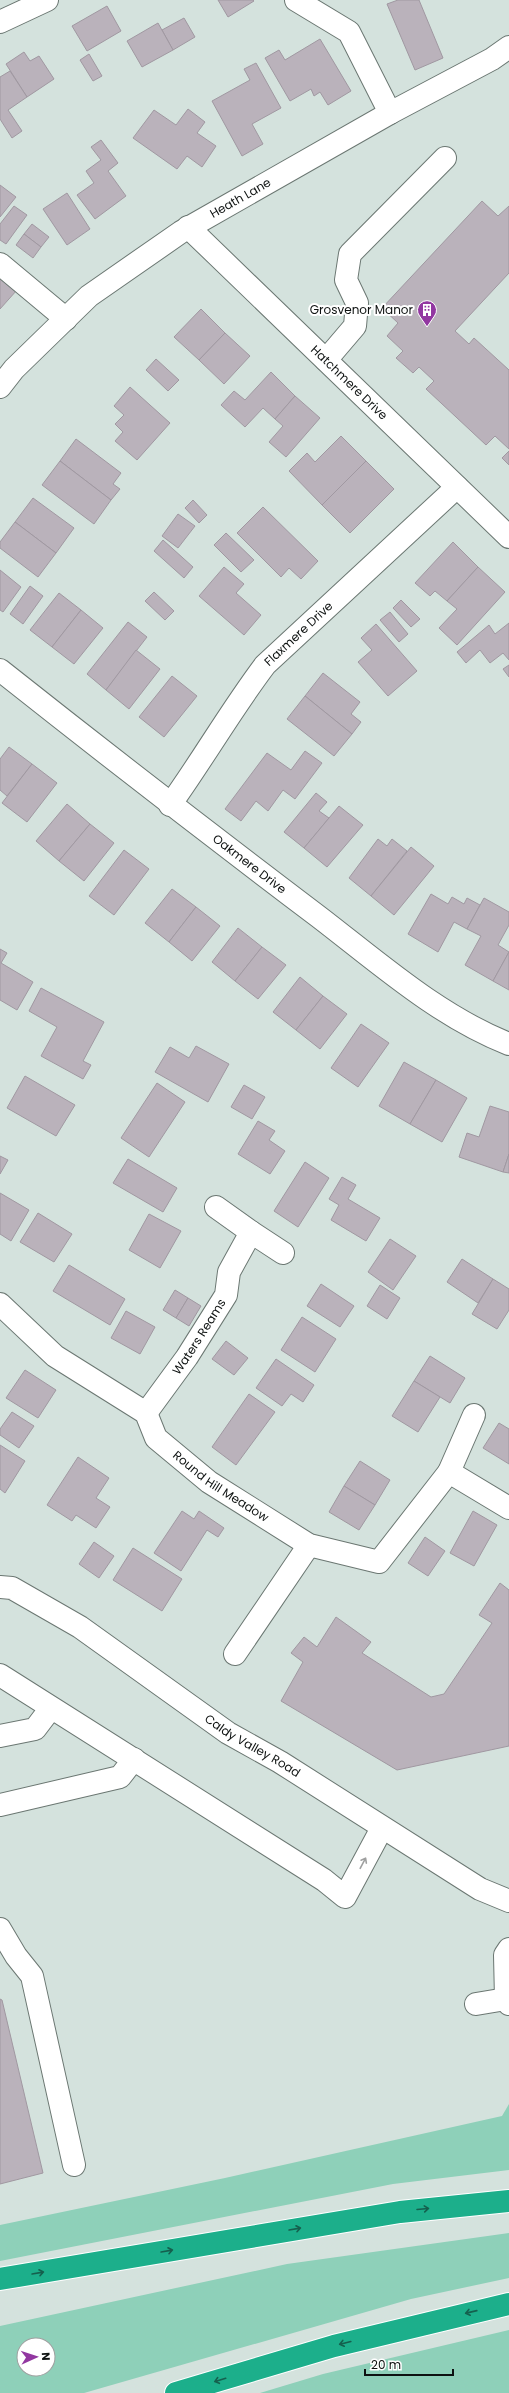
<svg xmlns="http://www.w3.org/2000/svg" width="509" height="2393" viewBox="0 0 509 2393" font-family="Poppins,sans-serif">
<rect width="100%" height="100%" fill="#d4e2dd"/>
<g fill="#8ed0b9" fill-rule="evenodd">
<path d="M509,2104V2170L393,2184L0,2261V2225L225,2178L502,2116Z"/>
<path d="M509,2233V2278L411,2299L84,2393H0V2326L287,2264ZM24,2345H48V2369H24Z"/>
<path d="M509,2330V2393H260L323,2374Z"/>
</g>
<g fill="#bab2bb" stroke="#a098a1">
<path d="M218,0H253L254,1L228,17Z"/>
<path d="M398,0H419L443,58L415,70L387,4Z"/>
<path d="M107,6L121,31L87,51L72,26Z"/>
<path d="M184,18L195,37L173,50L162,30Z"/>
<path d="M158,23L173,50L142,67L127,41Z"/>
<path d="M320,39L351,91L328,105L320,92L314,96L311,89L290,101L265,58L279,50L285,60Z"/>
<path d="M24,52L30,61L39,56L54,79L27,97L6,64Z"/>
<path d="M89,54L102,76L93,81L80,60Z"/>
<path d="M256,63L281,108L252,124L263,144L242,156L212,101L250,80L244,69Z"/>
<path d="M10,71L27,97L8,110L22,131L12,138L0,119V77Z"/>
<path d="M188,109L205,122L197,133L216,146L202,167L187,156L177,169L133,138L154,110L176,125Z"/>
<path d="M101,140L118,163L108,171L126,196L95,219L77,195L94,183L86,171L101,160L91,147Z"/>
<path d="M0,185L16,197L0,217Z"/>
<path d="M67,193L90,229L67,245L43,209Z"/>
<path d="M482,201L498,216L509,206V273L455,331L469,344L474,338L509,370V449L495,436L486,445L426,389L434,381L419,367L413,373L396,358L403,351L387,336L398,323L382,308Z"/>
<path d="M14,206L27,215L6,244L0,240V224Z"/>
<path d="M32,224L49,237L41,247L24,234Z"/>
<path d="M24,234L41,247L33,258L16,245Z"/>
<path d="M0,275L17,290L0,309Z"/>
<path d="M201,309L225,333L199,360L174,337Z"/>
<path d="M225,333L250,356L224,384L199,360Z"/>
<path d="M156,359L179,380L168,391L146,370Z"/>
<path d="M271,372L295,396L275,419L263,408L245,427L221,405L234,391L245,400Z"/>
<path d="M130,387L170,423L137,460L115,441L123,432L115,424L124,415L114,406Z"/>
<path d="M295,396L320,418L286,457L269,442L283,426L275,419Z"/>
<path d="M341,436L366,461L322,505L289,471L307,453L315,462Z"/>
<path d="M76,439L121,473L113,484L120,489L111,500L60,461Z"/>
<path d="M509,451V465L502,458Z"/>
<path d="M60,461L111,500L94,524L42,485Z"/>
<path d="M366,461L394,489L350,533L322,505Z"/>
<path d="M33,498L74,528L56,553L15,522Z"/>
<path d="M193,500L207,515L199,523L185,508Z"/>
<path d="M263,507L318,561L301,579L289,568L281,577L237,533Z"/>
<path d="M178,514L195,526L178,548L162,536Z"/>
<path d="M15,522L56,553L38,577L0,548V542Z"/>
<path d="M226,533L254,560L241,572L214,545Z"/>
<path d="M163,540L193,567L184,578L154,551Z"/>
<path d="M453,542L478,567L447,601L435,591L430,596L415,583Z"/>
<path d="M224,567L244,584L236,593L261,615L244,635L199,596Z"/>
<path d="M478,567L505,592L457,645L439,628L457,609L447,601Z"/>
<path d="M0,570L21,587L3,612L0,610Z"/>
<path d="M30,586L43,596L23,624L10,614Z"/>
<path d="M154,592L174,611L165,620L145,601Z"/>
<path d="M59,593L81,610L52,647L30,630Z"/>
<path d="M401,600L420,619L411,627L393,608Z"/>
<path d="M81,610L103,628L74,664L52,647Z"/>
<path d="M390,612L408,634L399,642L380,620Z"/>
<path d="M128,622L147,637L106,690L87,674Z"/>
<path d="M509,623V660L503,653L490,663L480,650L466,663L457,652L489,625L495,634Z"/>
<path d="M376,624L417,671L388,696L358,662L372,650L361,638Z"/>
<path d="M136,650L160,669L129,709L106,690Z"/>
<path d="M509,665V677L503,669Z"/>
<path d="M323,673L360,702L351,714L361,722L352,734L305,696Z"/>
<path d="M172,676L197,696L164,737L139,717Z"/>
<path d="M305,696L352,734L334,756L287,719Z"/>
<path d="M9,747L32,764L7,796L0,790V759Z"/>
<path d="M305,751L322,763L295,799L283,790L268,811L256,801L241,821L225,809L267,753L291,770Z"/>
<path d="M32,764L57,783L27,822L2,803Z"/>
<path d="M316,793L327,802L319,811L329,818L304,848L284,832Z"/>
<path d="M67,804L90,824L59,861L36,841Z"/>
<path d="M339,806L363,825L327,867L304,848Z"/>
<path d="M90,824L114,843L84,881L59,861Z"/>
<path d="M378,839L387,846L392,839L407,851L371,896L349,878Z"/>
<path d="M411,847L434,866L394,915L371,896Z"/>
<path d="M124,850L149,869L114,915L89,896Z"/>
<path d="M172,889L196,907L169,942L145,923Z"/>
<path d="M431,894L448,904L452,897L464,904L467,898L480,905L467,929L454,922L438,952L408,934Z"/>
<path d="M484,898L509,912V925L498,945L509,952L493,981L465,965L481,936L467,929Z"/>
<path d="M196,907L220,926L192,961L169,942Z"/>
<path d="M238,928L262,947L235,981L212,962Z"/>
<path d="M262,947L286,965L258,999L235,981Z"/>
<path d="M0,949L7,953L1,963L33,982L17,1010L0,1000Z"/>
<path d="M509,952V990L493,981Z"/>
<path d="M300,977L323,996L296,1030L273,1012Z"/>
<path d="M41,988L104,1022L83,1061L91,1065L83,1079L41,1056L57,1027L29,1011Z"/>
<path d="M323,996L347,1014L320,1049L296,1030Z"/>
<path d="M361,1024L389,1043L358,1087L331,1068Z"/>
<path d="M196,1046L229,1064L208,1102L155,1072L170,1047L189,1058Z"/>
<path d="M404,1062L436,1080L410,1124L379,1106Z"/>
<path d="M25,1076L75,1105L56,1136L7,1108Z"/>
<path d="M436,1080L467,1098L442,1142L410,1124Z"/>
<path d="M157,1083L185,1102L149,1157L121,1138Z"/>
<path d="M244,1085L265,1097L252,1119L231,1107Z"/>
<path d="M490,1106L509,1112V1154L503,1172L459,1157L467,1133L479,1137Z"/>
<path d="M258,1121L275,1131L269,1140L285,1151L270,1174L238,1154Z"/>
<path d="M509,1154V1173L503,1172Z"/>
<path d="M0,1156L8,1160L0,1174Z"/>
<path d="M128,1159L177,1188L163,1212L113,1183Z"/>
<path d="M305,1162L329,1178L298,1227L274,1211Z"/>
<path d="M342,1177L356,1185L348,1199L380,1218L366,1241L331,1220L339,1205L329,1199Z"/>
<path d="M0,1193L29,1210L11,1241L0,1234Z"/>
<path d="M38,1213L72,1234L54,1262L20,1242Z"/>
<path d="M149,1214L181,1231L160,1268L129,1250Z"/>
<path d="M390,1239L416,1256L393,1290L368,1272Z"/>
<path d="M462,1259L493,1279L478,1303L447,1282Z"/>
<path d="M69,1265L125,1299L110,1325L53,1291Z"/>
<path d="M493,1279L509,1289V1310L497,1329L472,1314Z"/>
<path d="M321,1284L354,1306L340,1327L307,1306Z"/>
<path d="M380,1285L400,1298L387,1319L367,1306Z"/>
<path d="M175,1290L188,1298L176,1318L163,1310Z"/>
<path d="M188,1298L201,1306L189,1326L176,1318Z"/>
<path d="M126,1311L155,1327L140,1354L111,1338Z"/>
<path d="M302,1317L336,1339L315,1372L281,1350Z"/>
<path d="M226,1341L248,1358L234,1375L212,1359Z"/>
<path d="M430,1356L465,1378L450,1403L414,1381Z"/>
<path d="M276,1359L314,1385L303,1402L291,1394L282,1406L256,1388Z"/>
<path d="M25,1370L56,1390L38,1418L6,1398Z"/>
<path d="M414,1381L440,1397L418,1432L392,1416Z"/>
<path d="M249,1394L275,1412L236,1465L212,1447Z"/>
<path d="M12,1412L34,1426L19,1448L0,1435V1429Z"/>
<path d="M499,1423L509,1429V1464L483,1448Z"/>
<path d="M0,1445L25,1461L5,1493L0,1489Z"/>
<path d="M78,1457L109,1478L96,1498L110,1507L96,1528L76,1515L72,1521L47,1505Z"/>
<path d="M360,1461L390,1480L375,1505L344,1486Z"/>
<path d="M344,1486L375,1505L359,1530L329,1512Z"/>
<path d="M182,1511L194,1519L199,1511L224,1528L218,1537L207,1530L181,1571L154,1553Z"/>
<path d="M473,1511L497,1525L474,1566L450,1553Z"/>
<path d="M425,1537L445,1551L428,1576L408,1563Z"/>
<path d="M94,1542L114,1556L99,1578L79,1564Z"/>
<path d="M133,1548L182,1579L162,1611L113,1580Z"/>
<path d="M500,1583L509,1590V1746L397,1770L281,1701L303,1662L291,1653L304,1637L317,1647L336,1617L371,1642L362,1653L431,1697L444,1694L492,1623L479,1615Z"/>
<path d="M0,1999L2,2000L43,2173L0,2184Z"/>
</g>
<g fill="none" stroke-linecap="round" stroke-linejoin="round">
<g stroke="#6b7772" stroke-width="24">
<g id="minor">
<path d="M296,0L349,32L390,113"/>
<path d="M0,22L47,0"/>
<path id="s1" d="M188,227L509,537"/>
<path d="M0,264L66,319"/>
<path d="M326,360L355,326L357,303L346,280L350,254L445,158"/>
<path id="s2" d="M0,387L14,369L89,296L181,232L390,113L492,59L509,47"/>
<path id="s3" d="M0,670C106,754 212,836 319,917C379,963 438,1016 509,1044"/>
<path id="s4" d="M170,805C203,759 231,710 265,665L457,487"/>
<path d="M251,1232L283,1253"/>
<path id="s5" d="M0,1304L55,1356L146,1413L156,1438L209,1482L309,1545L379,1562L449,1472L509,1508"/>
<path id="s6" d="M146,1413L187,1357L226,1295L229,1272L251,1232L216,1207"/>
<path d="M449,1472L474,1415"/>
<path id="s7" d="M0,1587L12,1588L80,1627L228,1733L280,1762L480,1889L509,1901"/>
<path d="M235,1654L309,1545"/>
<path d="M0,1675L324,1880L345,1897L382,1828"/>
<path d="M0,1736L35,1729L51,1708"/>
<path d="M0,1805L120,1777L134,1759"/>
<path d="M0,1929L16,1956L32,1976L74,2165"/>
<path d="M509,1949L505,1955L506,1999L509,2004"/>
<path d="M476,2004L506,1999"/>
</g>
</g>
<g stroke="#fff" stroke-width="24">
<g id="highway">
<path d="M0,2279L400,2212L509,2201"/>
<path d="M176,2393L334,2346L509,2304"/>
</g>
</g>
<use href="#minor" stroke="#fff" stroke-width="22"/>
<use href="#highway" stroke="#1caf8b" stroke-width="22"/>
</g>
<defs><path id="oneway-shaft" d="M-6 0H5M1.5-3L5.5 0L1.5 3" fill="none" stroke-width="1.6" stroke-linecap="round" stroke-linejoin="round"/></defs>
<use stroke="#9fa0a0" href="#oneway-shaft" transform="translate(363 1863) rotate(-62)"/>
<g stroke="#15604e">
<use href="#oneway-shaft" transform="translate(423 2209) rotate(-5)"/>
<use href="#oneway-shaft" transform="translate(295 2229) rotate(-10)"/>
<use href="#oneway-shaft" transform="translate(167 2251) rotate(-10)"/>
<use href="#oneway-shaft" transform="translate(38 2273) rotate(-10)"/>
<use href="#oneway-shaft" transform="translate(471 2312) rotate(167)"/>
<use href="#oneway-shaft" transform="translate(345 2343) rotate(166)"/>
<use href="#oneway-shaft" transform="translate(220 2380) rotate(163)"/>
</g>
<defs>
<g id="building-pin" transform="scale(1)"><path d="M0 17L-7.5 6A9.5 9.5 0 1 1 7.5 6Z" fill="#9237a1" stroke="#fff"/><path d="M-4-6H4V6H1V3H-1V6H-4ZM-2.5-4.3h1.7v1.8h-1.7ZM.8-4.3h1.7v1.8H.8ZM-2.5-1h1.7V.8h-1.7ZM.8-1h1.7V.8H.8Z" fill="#fff"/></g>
</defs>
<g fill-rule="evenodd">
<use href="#building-pin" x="427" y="310"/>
</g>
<g text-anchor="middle" stroke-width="4" stroke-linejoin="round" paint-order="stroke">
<g font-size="12" fill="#0e1211" stroke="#fff">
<text dy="4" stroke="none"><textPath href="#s2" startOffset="308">Heath Lane</textPath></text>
<text dy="4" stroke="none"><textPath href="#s1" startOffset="224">Hatchmere Drive</textPath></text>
<text dy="4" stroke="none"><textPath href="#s4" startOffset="215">Flaxmere Drive</textPath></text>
<text dy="4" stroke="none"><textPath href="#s3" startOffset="316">Oakmere Drive</textPath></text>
<text dy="4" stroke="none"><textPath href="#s6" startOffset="93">Waters Reams</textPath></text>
<text dy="4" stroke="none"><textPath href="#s5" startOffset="291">Round Hill Meadow</textPath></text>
<text dy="4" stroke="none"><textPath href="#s7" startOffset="300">Caldy Valley Road</textPath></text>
</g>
<g font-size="12" fill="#0e1211" stroke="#fff" text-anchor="end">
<text x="413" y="314">Grosvenor Manor</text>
</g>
</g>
<g transform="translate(36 2357) rotate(87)"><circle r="19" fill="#ffffff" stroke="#9fa0a0"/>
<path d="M0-3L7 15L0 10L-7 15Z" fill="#9237a1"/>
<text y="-6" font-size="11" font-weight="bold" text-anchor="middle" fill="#0e1211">N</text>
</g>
<path d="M365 2369v6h88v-6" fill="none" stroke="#0e1211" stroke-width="2"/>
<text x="371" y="2369" font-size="12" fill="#0e1211" stroke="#ffffff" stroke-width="3" paint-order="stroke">20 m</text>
</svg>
